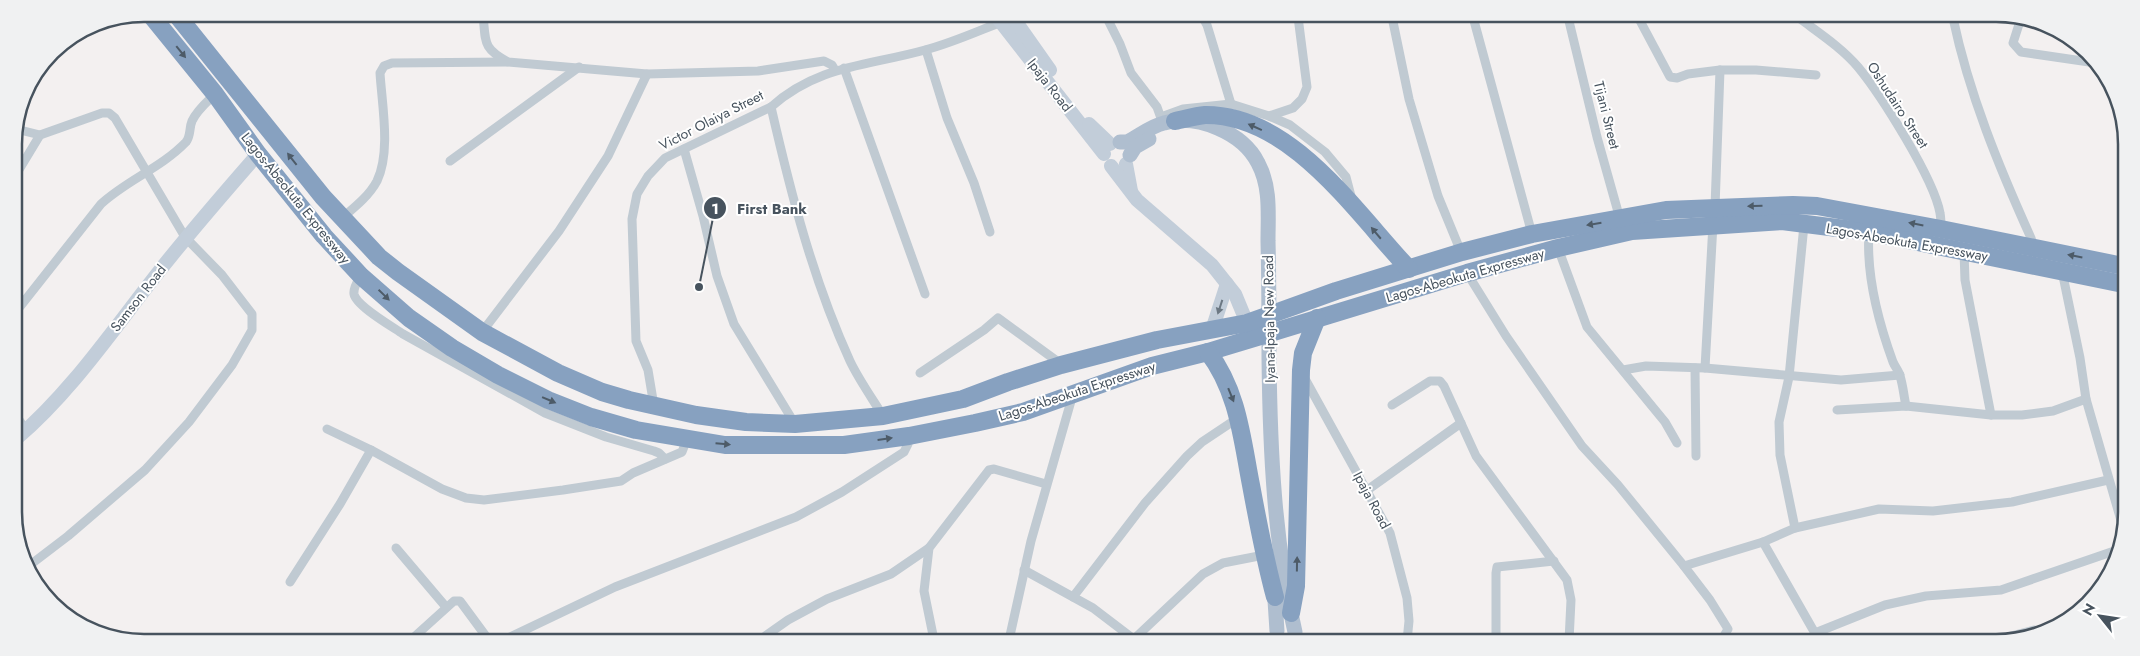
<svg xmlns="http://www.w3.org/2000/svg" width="2140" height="656" viewBox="0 0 2140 656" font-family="Jost,sans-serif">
<rect width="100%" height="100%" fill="#f3f0f0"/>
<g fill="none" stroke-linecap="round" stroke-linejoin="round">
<g stroke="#c0cad2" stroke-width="9">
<path d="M483,15C486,42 482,48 508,62L647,74L758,71L824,61L832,65L835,70"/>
<path d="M1106,16L1120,44L1131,73L1157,107L1162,121"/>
<path d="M1202,16L1207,25L1231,104"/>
<path d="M1392,17L1409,99L1438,196L1461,252"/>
<path d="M1473,17L1532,234"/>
<path d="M1568,17L1597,137L1620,219"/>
<path d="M1638,17L1670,77L1677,78L1688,74L1720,70H1756L1816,75"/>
<path d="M1799,18C1819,33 1842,48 1858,67C1881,95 1934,179 1940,213C1941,218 1941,224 1941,229"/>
<path d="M1953,18C1969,94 1999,167 2031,238L2034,248"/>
<path d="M2021,18L2013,43L2021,52L2096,63"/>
<path d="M926,50L947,118L974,183L990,232"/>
<path d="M844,68L925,294"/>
<path d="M771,107C791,194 813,280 850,361C859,380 872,398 883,416"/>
<path d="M1269,116L1293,108L1302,99L1307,87L1298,17"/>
<path d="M1161,117L1183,109L1231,104L1269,116L1290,125L1325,152L1346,177L1352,200"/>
<path d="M16,129L40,135L102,113H109L115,118L185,237L222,275L252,314V330L232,365L189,422L145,470L68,536L30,565"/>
<path d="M684,149L703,216L717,276L734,324L795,424"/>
<path d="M450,161L579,67"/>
<path d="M14,178L40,135"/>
<path d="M1715,207L1720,70"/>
<path d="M342,218C355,207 369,196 377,181C391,152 382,105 380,73L384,66L392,63L507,62"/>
<path d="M1869,232C1866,276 1878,321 1893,362C1895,367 1899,371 1900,376C1903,385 1904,397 1906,406"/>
<path d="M1558,248L1587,327L1665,422L1677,443"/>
<path d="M1964,252L1965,280L1991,415"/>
<path d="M2062,271L2080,358L2086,399L2122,524"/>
<path d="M1467,273L1506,336L1582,446L1618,485L1684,566L1710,600L1728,629L1721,641"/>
<path d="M361,276C358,281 353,287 354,294C356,306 393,327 403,334L545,413L606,437L654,451L659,453L665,459"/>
<path d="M15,313L101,204C127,180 161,168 186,142C191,136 189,128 192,121C197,110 207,102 215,94"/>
<path d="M482,332L559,231L608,156L647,74"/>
<path d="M1695,368L1696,456"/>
<path d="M1705,368L1713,224"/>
<path d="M1623,370L1646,366L1705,368L1841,380L1900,375"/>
<path d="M920,373L984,330L998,318L1061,364"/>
<path d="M1304,377L1390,533L1407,598L1409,621L1407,641"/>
<path d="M1392,405L1430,381H1440L1444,386L1476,456L1567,580L1571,600L1569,641"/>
<path d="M654,406L648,370L636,341L632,219L637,194L648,176L665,158L771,107C818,65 868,66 925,50C952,43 978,31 1004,21"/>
<path d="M1837,410L1906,406L1991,415H2022L2053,411L2086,399"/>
<path d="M16,415L26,431"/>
<path d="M327,429L371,450L442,489L466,498L484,500L563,490L621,481L633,473L682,452L687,439"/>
<path d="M1366,491L1461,423"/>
<path d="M1795,528L1780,455L1779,422L1789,377L1804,225"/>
<path d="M1763,542L1820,642"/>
<path d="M396,548L446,607"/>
<path d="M1684,566L1763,542L1795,528L1879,509L1933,511L2012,502L2108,480"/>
<path d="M1024,570L1093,608L1135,640"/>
<path d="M290,582L340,504L371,450"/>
<path d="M1073,597L1145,503L1187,456L1202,442L1238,418"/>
<path d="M1815,633L1885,605L1926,596L2001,590L2120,549"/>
<path d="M413,638L454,601H460L488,639"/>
<path d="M506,639L615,587L796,517L842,492L904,452L908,444L909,436"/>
<path d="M761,639L788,620L827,599L891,574L929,548"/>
<path d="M1134,639L1203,574L1223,563L1264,555"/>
<path d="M934,640L924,591L929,548L989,470L994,469L1046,484"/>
<path d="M1009,640L1031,541L1073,394"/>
<path d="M1496,641V573L1497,567L1554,561"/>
<path d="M1988,642L2034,630"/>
</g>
<g stroke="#c2cdd9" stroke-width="14">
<path d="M996,16L1104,154"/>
<path d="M1012,16L1050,70"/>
<path d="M1089,124L1110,144"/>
<path d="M1126,164L1131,191"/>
<path d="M1111,166L1137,200L1212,265L1235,294L1247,323"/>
<path d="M1212,330L1227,284"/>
<path d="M16,439C71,392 112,331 157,274C189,233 223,194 258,154"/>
</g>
<g stroke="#afbecf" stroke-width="15">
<path d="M1120,142H1127C1139,136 1151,126 1164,123C1197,113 1243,133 1258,163C1271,187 1268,215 1268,241C1269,280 1269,319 1269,358C1270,449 1274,543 1295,632"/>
<path d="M1130,155L1135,147L1149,139"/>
<path d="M1274,585L1277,631"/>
</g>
<g stroke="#87a1c0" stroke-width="18">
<path d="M150,14L215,94L258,154L324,236L361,276L409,318L452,348L498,375L548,400L591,417L636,430L725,445H844L909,436L975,423L1023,412L1152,366L1208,352L1467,273L1558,248L1632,231L1782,221L1869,232L2123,284"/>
<path d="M176,14L323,197L379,257L398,272L482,332L558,373L602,392L629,400L696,415L746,422L795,424L883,416L963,399L1008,382L1061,365L1157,340L1247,323L1336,291L1462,252L1532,234L1666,210L1793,205L1817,206L1941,229L2123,266"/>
<path d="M1175,121C1185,119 1195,116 1205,115C1291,114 1356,213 1409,269"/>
<path d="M1208,352C1238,391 1242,439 1251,485C1258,523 1265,560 1275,597"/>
<path d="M1291,613L1296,586L1301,370L1303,353L1317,318"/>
</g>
</g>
<defs><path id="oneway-solid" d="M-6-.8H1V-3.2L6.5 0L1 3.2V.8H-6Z" transform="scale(1.25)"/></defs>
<g fill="#4d5b68">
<use href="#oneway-solid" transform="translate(181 52) rotate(51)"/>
<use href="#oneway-solid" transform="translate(1255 127) rotate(-156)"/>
<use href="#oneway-solid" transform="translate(292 159) rotate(-128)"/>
<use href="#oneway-solid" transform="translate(1755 206) rotate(178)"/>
<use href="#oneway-solid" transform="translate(1594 224) rotate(171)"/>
<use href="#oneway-solid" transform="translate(1916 224) rotate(-169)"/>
<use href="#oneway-solid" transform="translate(1376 233) rotate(-130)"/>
<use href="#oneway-solid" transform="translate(2075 256) rotate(-169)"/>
<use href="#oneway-solid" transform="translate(384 295) rotate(44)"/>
<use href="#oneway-solid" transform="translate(1231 395) rotate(68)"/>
<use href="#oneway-solid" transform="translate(549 400) rotate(23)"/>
<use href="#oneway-solid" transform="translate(885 439) rotate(-8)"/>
<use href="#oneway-solid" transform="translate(723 444) rotate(5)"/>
<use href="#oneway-solid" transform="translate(1297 564) rotate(-89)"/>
</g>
<use fill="#6c7883" href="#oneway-solid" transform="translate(1220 307) rotate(108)"/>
<g text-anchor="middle" stroke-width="4" stroke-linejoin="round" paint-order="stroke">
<g font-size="14" fill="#47535e" stroke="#fff">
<text transform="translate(1050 85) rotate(52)" y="5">Ipaja Road</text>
<text transform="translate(1898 105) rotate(57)" y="5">Oshudairo Street</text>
<text transform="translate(1607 115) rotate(76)" y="5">Tijani Street</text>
<text transform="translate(711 120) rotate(-27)" y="5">Victor Olaiya Street</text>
<text transform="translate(296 198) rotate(51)" y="5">Lagos-Abeokuta Expressway</text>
<text transform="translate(1907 242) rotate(10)" y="5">Lagos-Abeokuta Expressway</text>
<text transform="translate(1465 275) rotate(-16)" y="5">Lagos-Abeokuta Expressway</text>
<text transform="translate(138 298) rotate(-52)" y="5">Samson Road</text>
<text transform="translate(1269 319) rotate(-91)" y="5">Iyana-Ipaja New Road</text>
<text transform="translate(1077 391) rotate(-18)" y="5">Lagos-Abeokuta Expressway</text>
<text transform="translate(1372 500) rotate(62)" y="5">Ipaja Road</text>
</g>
</g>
<path d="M0 0H2140V656H0ZM144 22H1996A122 122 0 0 1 2118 144V512A122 122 0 0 1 1996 634H144A122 122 0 0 1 22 512V144A122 122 0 0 1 144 22Z" fill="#f0f1f2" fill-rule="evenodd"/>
<path fill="none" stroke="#47535e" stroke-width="2.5" d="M144 22H1996A122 122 0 0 1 2118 144V512A122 122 0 0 1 1996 634H144A122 122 0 0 1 22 512V144A122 122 0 0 1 144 22Z"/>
<path fill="none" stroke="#47535e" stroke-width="2" d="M699 287L715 208"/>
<g fill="#47535e" stroke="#fff" stroke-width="2">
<circle cx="699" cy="287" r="5"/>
<circle cx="715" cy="208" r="12"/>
</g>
<g font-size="15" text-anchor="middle" font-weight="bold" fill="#fff">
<text x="715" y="214">1</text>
</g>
<g font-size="15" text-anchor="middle" font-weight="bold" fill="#47535e" stroke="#fff" stroke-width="4" stroke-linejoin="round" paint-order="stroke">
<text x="772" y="214">First Bank</text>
</g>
<g transform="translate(2100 616) rotate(300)" stroke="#ffffff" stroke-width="4" paint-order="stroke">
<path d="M0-4L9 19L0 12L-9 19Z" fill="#47535e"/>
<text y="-8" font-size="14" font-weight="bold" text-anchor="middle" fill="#47535e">N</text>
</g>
</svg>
